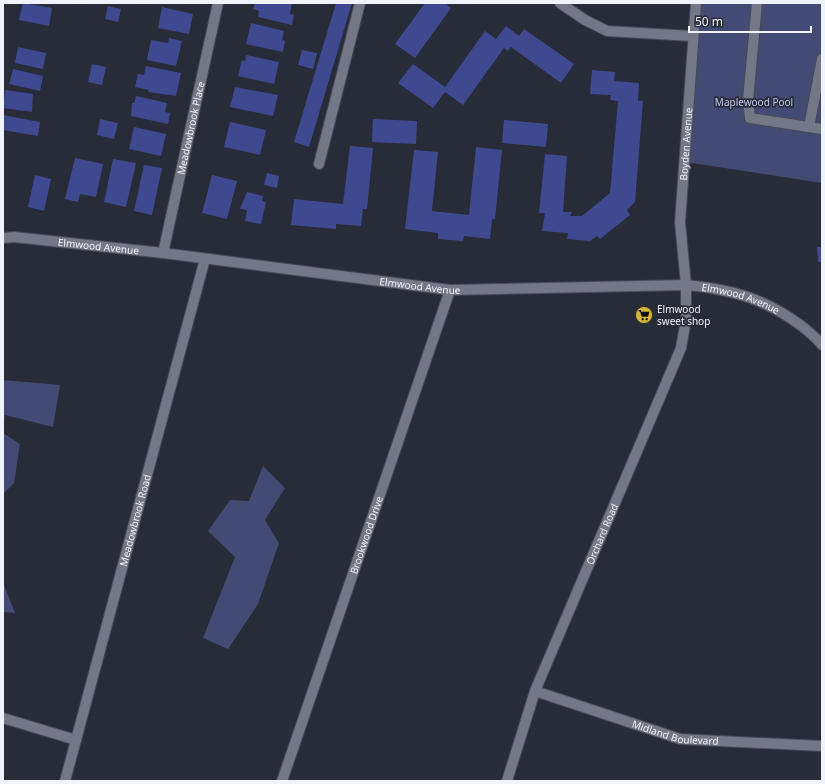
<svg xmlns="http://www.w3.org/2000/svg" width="825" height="784" viewBox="0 0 825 784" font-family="'Noto Sans',sans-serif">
<rect width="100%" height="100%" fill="#282b38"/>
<g fill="#434b75">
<path d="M695,3H822V183L679,161Z"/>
<path d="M3,380L60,385L53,427L5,415L3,421Z"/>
<path d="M3,433L20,444L14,483L3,494Z"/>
<path d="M263,466L285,488L265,520L279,543L258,604L228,649L203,638L235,557L208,531L230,500L249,501Z"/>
<path d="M3,582L15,613L3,612Z"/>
</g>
<g fill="#3f4990">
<path d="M23,3L52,8L49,26L19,20Z"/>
<path d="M255,3H292L290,14L294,15L292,25L258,17L259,11L253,9Z"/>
<path d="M336,3H352L309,147L294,142Z"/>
<path d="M425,3H449L447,5L451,8L415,58L395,44Z"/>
<path d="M108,6L121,9L118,22L105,19Z"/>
<path d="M162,7L193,14L189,34L158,28Z"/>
<path d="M251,23L284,31L282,40L285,41L283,52L246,44Z"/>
<path d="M506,26L519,36L524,29L574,64L561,83L511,47L508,51L504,48L463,105L445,92L433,108L398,83L413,64L445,87L485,31L496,39Z"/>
<path d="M169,38L182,41L176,66L147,60L151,40L168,43Z"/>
<path d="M18,47L46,53L43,69L15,63Z"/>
<path d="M302,50L317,53L313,69L298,65Z"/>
<path d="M246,55L279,62L274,84L238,76L242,60L245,61Z"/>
<path d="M92,64L106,67L102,85L88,82Z"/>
<path d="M146,66L181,73L176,96L148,92L149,90L135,87L138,74L144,75Z"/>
<path d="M13,69L43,76L40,91L9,84Z"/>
<path d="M592,70L615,72L614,81L639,83L638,101H643L635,202L627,210L630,215L600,239L597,236L590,241L567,239L568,233L542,231L545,213H539L545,154L567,156L563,212H572L570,216H582L610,193L618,101L610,100L611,95L590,94Z"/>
<path d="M235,87L278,95L273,116L230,107Z"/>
<path d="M5,90L33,94L32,112L3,108Z"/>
<path d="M136,96L167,103L165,112L170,113L168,124L131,116L132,103H134Z"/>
<path d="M3,115L40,122L38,136L3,130Z"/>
<path d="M100,119L118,123L114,139L97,135Z"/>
<path d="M373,119L417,121L416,144L372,142Z"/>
<path d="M504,120L548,124L546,147L502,143Z"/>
<path d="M230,122L266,130L260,155L224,147Z"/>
<path d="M134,127L166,134L161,156L129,149Z"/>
<path d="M350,146L373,148L367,209H363L361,226L336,224V229L291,225L294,199L343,204Z"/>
<path d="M476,147L502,150L495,219H492L490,239L464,236L463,241L438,239V233L405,229L414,150L438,152L432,211L469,215Z"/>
<path d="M75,158L103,164L96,197L80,194L78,202L65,199Z"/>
<path d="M113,159L136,163L126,207L104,202Z"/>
<path d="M144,165L162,168L152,215L134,211Z"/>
<path d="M267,173L279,176L277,188L264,185Z"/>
<path d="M35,175L51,179L44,211L28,207Z"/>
<path d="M212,175L237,181L227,219L202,213Z"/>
<path d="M247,192L263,196L262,201L266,202L261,224L245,221L247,210L240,209Z"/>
<path d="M817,247H822V262H818Z"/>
</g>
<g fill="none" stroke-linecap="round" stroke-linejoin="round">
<g stroke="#474954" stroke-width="12">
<g id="minor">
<path d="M560,3L585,20L607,31L692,36"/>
<path d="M757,3L748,100L750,118L822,129"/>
<path d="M809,127L822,59"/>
<path d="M319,164L360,3"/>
<path id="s1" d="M3,238L14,237L163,253L450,290L686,285C730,289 763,298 799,324C808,331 815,336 822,345"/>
<path id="s2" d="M163,253L218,3"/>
<path id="s3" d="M535,691L680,739L822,746"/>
<path d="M3,718L76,740"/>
<path id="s4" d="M65,781L205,259"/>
<path id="s5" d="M282,781L450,290"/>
<path id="s6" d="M507,781L535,691L681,348L686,320V285L680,222L696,3"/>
</g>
</g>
<use href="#minor" stroke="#737786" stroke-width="10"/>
</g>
<defs>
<g id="supermarket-disc" transform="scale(0.9)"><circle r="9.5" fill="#d5b535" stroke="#282b38"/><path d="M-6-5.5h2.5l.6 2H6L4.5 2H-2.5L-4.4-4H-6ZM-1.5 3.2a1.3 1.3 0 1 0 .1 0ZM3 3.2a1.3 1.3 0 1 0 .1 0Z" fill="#111"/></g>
</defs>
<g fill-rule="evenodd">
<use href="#supermarket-disc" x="644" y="315"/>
</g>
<g text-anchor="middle" stroke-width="3.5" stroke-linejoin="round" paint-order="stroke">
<g font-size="10" fill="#c0caf3" stroke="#282b38">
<text x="754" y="106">Maplewood Pool</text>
</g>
<g font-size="10" fill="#f1f3fc" stroke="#282b38">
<text dy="4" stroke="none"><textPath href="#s2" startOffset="128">Meadowbrook Place</textPath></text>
<text dy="4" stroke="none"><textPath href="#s6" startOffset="672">Boyden Avenue</textPath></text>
<text dy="4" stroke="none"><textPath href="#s1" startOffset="96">Elmwood Avenue</textPath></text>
<text dy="4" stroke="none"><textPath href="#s1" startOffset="420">Elmwood Avenue</textPath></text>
<text dy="4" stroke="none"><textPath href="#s1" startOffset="743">Elmwood Avenue</textPath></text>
<text dy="4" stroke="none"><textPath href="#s4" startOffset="270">Meadowbrook Road</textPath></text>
<text dy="4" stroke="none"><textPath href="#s6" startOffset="265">Orchard Road</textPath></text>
<text dy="4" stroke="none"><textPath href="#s5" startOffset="260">Brookwood Drive</textPath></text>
<text dy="4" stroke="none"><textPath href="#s3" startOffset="147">Midland Boulevard</textPath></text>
</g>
<g font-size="10" fill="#f1f3fc" stroke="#282b38" text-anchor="start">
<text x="657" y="313">Elmwood<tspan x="657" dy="12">sweet shop</tspan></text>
</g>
</g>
<rect width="825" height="784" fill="none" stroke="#f1f3fc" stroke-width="8"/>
<path d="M689 26v6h122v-6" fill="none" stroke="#f1f3fc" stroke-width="2"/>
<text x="695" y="26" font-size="12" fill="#f1f3fc" stroke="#282b38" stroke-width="3" paint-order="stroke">50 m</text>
</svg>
